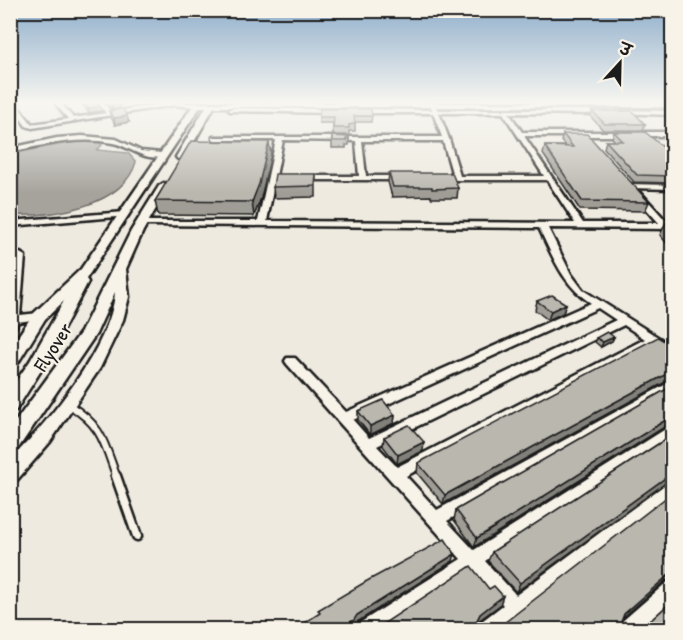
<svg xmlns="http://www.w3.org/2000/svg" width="683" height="640" viewBox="0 0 683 640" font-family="'Patrick Hand','Playpen Sans Deva',sans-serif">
<rect width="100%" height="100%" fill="#eeeae0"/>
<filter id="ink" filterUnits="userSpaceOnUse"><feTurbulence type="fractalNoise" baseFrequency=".0167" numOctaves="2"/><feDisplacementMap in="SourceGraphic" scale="12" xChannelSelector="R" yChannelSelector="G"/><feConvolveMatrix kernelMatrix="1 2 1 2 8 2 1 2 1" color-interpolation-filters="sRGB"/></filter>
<g filter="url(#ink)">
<path fill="#a6a39d" stroke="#6f6d69" stroke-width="1.5" d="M97,141L102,145L97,150L128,153L136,162C123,207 51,217 11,215V154L74,142Z"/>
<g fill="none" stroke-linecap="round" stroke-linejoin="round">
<g stroke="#1c1c1c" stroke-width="10">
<path id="lane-far1" d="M69,405C103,426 104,443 117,478"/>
</g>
<g stroke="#1c1c1c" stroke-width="13">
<path id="lane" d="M116,476L137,536"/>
</g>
<g stroke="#1c1c1c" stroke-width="5">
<g id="street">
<path d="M10,103H15L32,124L68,119L55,103H61L73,118L106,113L97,103H103L112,112C133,109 179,98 197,105L194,107L174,105L32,128L26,126Z"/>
<path d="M434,105L438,110H604L607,112L604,114L509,113L522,132H672V136H524L583,223H659L634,195L638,193H641L668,223L672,224V229L548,228L571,274L583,290L672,346V355L653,344L406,476L437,510L672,381V390L447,521L474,550L667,428L672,427V438L485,561L516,595L667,483L672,481V495L499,630H475L478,624L503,605L471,570L381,630H355L358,624L461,559L287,364L285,361L287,358H295L346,412L591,303C563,285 553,257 539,228L142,225L138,223L142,221H258L276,140H215L213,139V137H442L433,113H359L356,111L359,109L432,110L431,107ZM439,113H503L544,176H460L449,139ZM283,140L356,141L359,176H276ZM362,141H443L453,176H436L435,178L439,180H547L575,223L267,221L275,180H406L407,178L403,176H366ZM598,308L616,320L369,438L353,420ZM624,325L645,339L397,467L377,446Z"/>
<path d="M232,108L334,109L337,111L334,113L230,111L229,110Z"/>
<path d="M620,110L672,111V115L618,113L617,112Z"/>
<path d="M82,136L116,139L141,151L162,153L165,155C147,164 130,146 113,143C78,136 44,145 10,152V148L57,138Z"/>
<path d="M627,184L672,185V189L630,188H627Z"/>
<path d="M125,212H128V216L10,226V221Z"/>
<path d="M20,253L25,256L20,315L39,313L44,316L39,319L18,322L14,331L10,332V303L15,256Z"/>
<path d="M672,581V600L639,630H616L619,624L666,583Z"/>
</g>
</g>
<g stroke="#1c1c1c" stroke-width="5">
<g id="secondary">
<path d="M192,103H672V107H214L184,159H178L176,157L206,107H200L86,279L88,282L45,364L16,410L10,412V390L30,361L64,301L45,319L16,366L10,368V348L34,313L81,269L192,107L190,105Z"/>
<path d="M164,183L169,186L143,231L126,269L129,297L123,320L100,368L50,442L17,480L10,482V460C47,424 112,345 115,292L96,334L17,450L10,452V429L81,332L131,231L159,186Z"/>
</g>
</g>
<use href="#lane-far1" stroke="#f7f3e8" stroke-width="6"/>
<use href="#lane" stroke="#f7f3e8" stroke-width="8"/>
<use href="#street" fill="#f7f3e8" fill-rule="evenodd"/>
<use href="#secondary" fill="#f7f3e8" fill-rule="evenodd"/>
</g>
<g fill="#a09d96" stroke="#1c1c1c" stroke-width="1.5">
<path d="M81,103H97L100,106L102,111L89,113Z"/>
<path d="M106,103H123L124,104L119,105L120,108L113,110Z"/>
<path d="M109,111L129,122L115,125L111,117Z"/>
<path d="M592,111L645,124L643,130H603L591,117Z"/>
<path d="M372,116L371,122H355V131H349V135H333V123H319V117Z"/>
<path d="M614,132L672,154V183L634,182L604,148L606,141H615L612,138Z"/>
<path d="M563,134L649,202L645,211L580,210L543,154L545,146H565L561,141Z"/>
<path d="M332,136L349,137V145H346V148H332Z"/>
<path d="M271,154L261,198L254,216L158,215L155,201Z"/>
<path d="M389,173L458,188L457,198H431V196L392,197L388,182Z"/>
<path d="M316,174V197L274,198L273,187Z"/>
<path d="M667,220H672V250L660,235Z"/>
<path d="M537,301L566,304L563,313L548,320L535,310Z"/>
<path d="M614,337L612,341L601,347L595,342L596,338Z"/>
<path d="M672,346V379H671L443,504L417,473L418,463Z"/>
<path d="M672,386V425L666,426L474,547L454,520L456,510Z"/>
<path d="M358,411L395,415L394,423L370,435L358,420Z"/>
<path d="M672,435V480L671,479L516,592L488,561L492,552Z"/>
<path d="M384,437L423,451L397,464L383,446Z"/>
</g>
<g fill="#82807a" stroke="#1c1c1c" stroke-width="1.5">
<path d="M117,103H123L124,104L119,105L120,108L113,110L111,104Z"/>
<path d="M100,106L102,111L89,113L88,108Z"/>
<path d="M127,116L129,122L115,125L114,118Z"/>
<path d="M269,142L271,154L261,198L254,216L252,202Z"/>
<path d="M566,304L563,313L548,320L551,311Z"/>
<path d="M614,337L612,341L601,347L603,342Z"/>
<path d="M672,371V376L671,379L443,504L445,495Z"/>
<path d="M395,415L394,423L370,435V426Z"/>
<path d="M672,416L666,426L474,547L477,538Z"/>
<path d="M424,442L423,451L397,464L398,455Z"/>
<path d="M672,473V477L671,479L516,592L520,583Z"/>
<path d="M455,554L453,561L357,622L353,627L349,630H337L357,615Z"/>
<path d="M672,572V577L671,579L665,581L618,622L624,614Z"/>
<path d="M503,596L500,605L477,622L473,630L480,614Z"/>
</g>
<g fill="#bab7af" stroke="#1c1c1c" stroke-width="1.5">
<path d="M84,103H97L100,106L88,108Z"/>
<path d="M123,109L127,116L114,118L109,111Z"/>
<path d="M320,109H371L372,116H354L355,124L349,125V128H333L334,117H319Z"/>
<path d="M592,111H632L645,124H605Z"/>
<path d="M614,132H645L672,154V176L637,175L606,141H623Z"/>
<path d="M563,134H587L649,202L582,201L545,146L573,147Z"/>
<path d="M332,136L349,137V139H346V141H332Z"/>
<path d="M191,141L269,142L259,184L252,202L155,201Z"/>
<path d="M389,173H452L458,188L432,189V187H393Z"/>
<path d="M275,174H316L315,186L273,187Z"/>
<path d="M667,220H672V226Z"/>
<path d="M552,295L566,304L551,311L537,301Z"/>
<path d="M607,332L614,337L603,342L596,338Z"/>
<path d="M658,337L672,346V371L445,495L418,463Z"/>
<path d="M672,386V416L477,538L456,510Z"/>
<path d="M383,400L395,415L370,426L358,411Z"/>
<path d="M409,425L424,442L398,455L384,437Z"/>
<path d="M672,435V473L520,583L492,552Z"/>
<path d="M672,493V572L624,614L621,622L648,623L672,601V630H386L383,624L471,566L489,589L494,586L503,596L480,614L476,622L504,623Z"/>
<path d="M445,539L455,554L357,615L354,620L337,630H293L320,613L318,610L367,581Z"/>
</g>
</g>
<linearGradient id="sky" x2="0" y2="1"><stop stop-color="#8dadca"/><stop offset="0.53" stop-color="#f7f6f1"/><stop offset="1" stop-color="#f7f6f1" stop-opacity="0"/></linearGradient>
<rect width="683" height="193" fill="url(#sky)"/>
<g text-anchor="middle" stroke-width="4.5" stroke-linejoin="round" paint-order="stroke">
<g font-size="20" fill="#1c1c1c" stroke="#f7f3e8">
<text transform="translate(53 347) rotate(-57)" y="7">Flyover</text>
</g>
</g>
<rect width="683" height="640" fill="none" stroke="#f7f3e8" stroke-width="36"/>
<rect x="18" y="18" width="647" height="604" fill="none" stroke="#1c1c1c" stroke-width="2" filter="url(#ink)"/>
<g transform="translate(620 63) rotate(22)" stroke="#f7f3e8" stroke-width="4.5" paint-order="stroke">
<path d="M0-4.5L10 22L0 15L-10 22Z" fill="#1c1c1c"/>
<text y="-9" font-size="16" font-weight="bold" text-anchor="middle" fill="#1c1c1c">उ</text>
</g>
</svg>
